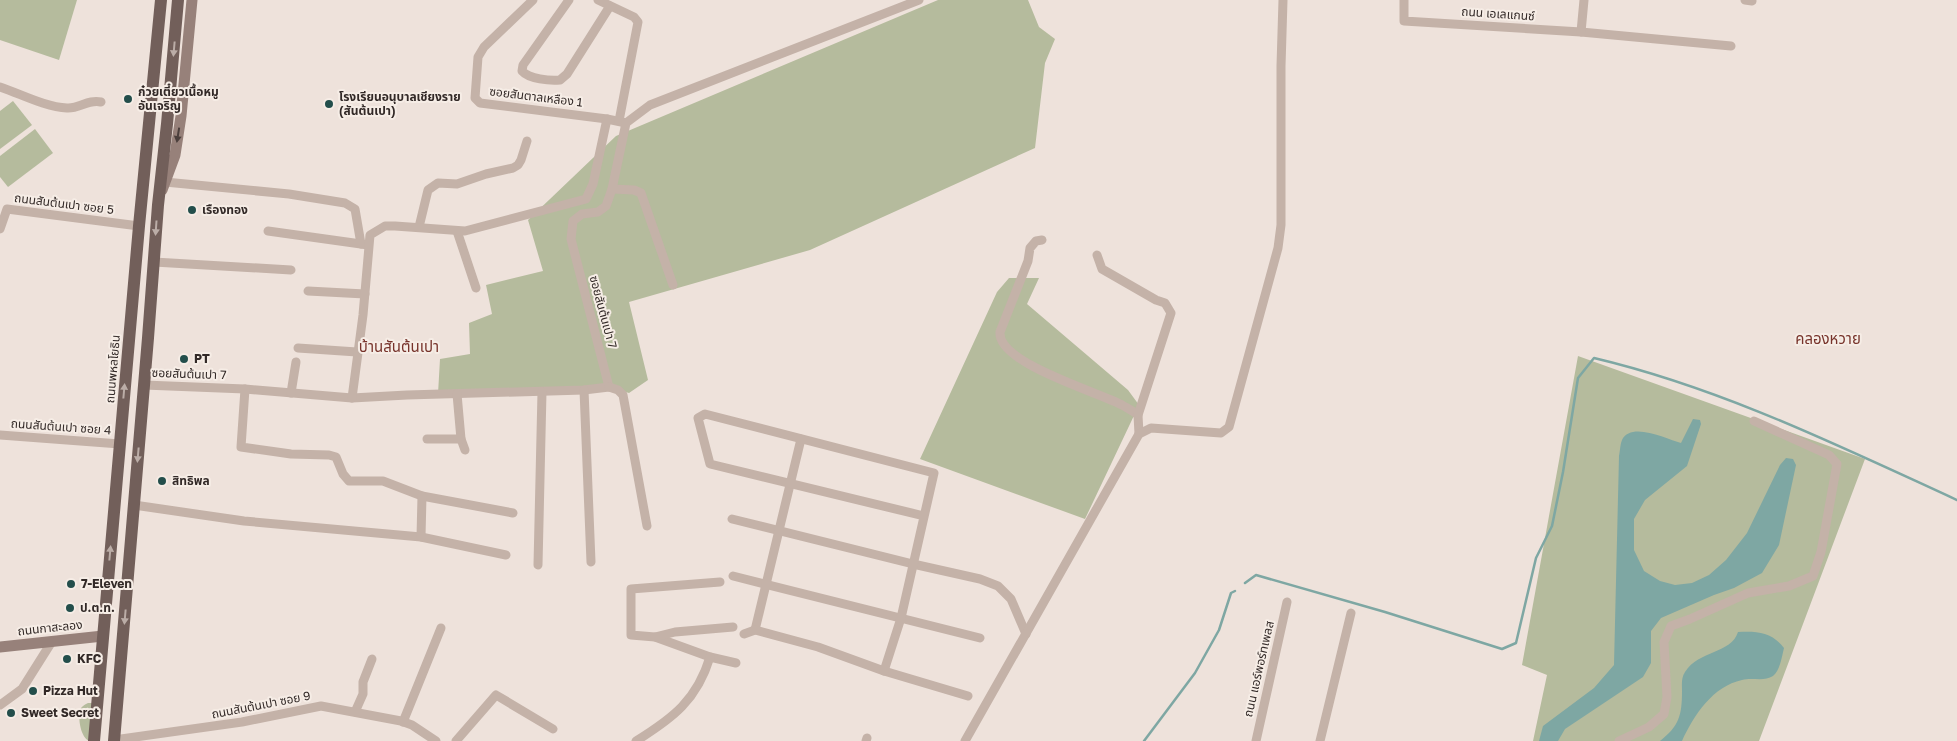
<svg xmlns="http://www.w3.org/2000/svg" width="1957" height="741" viewBox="0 0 1957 741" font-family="'Golos Text','Noto Sans Thai',sans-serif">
<rect width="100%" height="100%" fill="#eee2db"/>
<g fill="#b5bb9d">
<path d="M0,0H77L59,60L0,40Z"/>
<path d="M938,0H1028L1039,27L1055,39L1045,63L1035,148L810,250L629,302L648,380L629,393L609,387L438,394L440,359L470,354L469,323L492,314L486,285L543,271L528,220L616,136Z"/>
<path d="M13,101L32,125L0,149V111Z"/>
<path d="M35,129L53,153L8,187L0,177V156Z"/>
<path d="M1009,278H1039L1027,304L1128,390L1139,405L1085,519L920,459L997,292Z"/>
<path d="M1578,356L1865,459L1759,741H1533L1547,675L1522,665Z"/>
<path d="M88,703H93L89,741C81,737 78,720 80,712C80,707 84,705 88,703Z"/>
</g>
<g fill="#7ea7a3">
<path d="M1693,419L1700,420L1701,424L1687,466L1645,500L1634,519V550L1644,571L1660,581L1675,585L1692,583L1709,575L1726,560L1747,533L1780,465L1786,458L1793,459L1796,465L1779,545L1762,573L1734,588L1714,595L1661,618L1651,631V663L1643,677L1565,729L1558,741H1539L1543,726L1594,688L1614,665L1619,456C1620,452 1620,445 1622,440C1631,421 1667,439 1681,443Z"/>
<path d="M1738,632C1757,631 1772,632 1784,648C1782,656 1780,671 1773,676C1764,682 1752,677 1742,680C1713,686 1694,715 1682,741H1660C1679,726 1682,716 1682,691C1682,685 1681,678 1685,672C1699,650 1731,654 1738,632Z"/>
</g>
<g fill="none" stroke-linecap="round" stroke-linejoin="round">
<g stroke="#7ea7a3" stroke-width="2.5">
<path d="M1245,583L1256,575L1385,612L1502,649L1516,643L1536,558L1552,526L1563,472L1578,378L1594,358C1721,388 1839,446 1957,500"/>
<path d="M1144,741L1195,673L1219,630L1231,593L1235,591"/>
</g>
<g stroke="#c4b2a8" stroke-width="9">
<path d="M533,0L484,47L478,57L475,98L480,103L607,119L626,123"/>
<path d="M569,0L523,65L522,71C529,79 550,81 560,80L567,74L610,6"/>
<path d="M598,0L634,17L638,22L619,121"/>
<path d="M1404,0V21L1581,32L1731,46"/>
<path d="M1745,0L1752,1"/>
<path d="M1581,32L1584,0"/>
<path d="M0,87C21,94 45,107 67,108C79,109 88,99 101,102"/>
<path d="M165,182L289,194L345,203L355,209L361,244L368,245"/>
<path d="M612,189L634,190L641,193L673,285"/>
<path d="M419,227L428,190L438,183L457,184L486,174L513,168L518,165L521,160L527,141"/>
<path d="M0,229L7,209L139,226"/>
<path d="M268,231L361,244"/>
<path d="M457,231L476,288"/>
<path d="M1042,240L1036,241L1030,248L1028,261L1000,332C997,363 1098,392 1122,405C1127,408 1133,411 1138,415"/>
<path d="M1097,255L1102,269L1156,300L1165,303L1171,313L1138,415L1139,434"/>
<path d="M154,262L291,270"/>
<path d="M308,291L365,294"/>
<path d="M298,348L357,352"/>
<path d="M144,385L245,389L352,398L407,395L584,390L609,387L571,239L573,221L582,214L598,212L606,206L612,189L626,123L650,105L919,0"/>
<path d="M609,387L618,390L623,395L647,526"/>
<path d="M245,389L241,447L291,454L329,455L336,457L343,474L349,481H383L422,496L513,513"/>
<path d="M584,390L591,562"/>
<path d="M291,393L296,362"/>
<path d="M457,394L461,439L465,450"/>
<path d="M352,398L363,315L370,235L385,226H395L465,231L586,199L593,184L607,119"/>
<path d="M0,435L120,444"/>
<path d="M427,439H461"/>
<path d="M134,505L244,521L421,537L506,555"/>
<path d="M732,519L913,564L980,579L998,586L1011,599L1026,634"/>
<path d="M421,537L422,496"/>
<path d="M538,565L542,392"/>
<path d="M733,576L980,638"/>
<path d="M720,582L631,589V635L655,637L710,657L736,663"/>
<path d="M755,630L801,439"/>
<path d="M744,634L755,630L818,647L884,671L968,696"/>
<path d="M655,637L675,632L733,627"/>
<path d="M884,671L901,618L934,473L705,414L698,418L710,464L924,516"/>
<path d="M0,705L22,689L51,643"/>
<path d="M355,712L363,694V682L372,659"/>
<path d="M403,722L441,628"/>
<path d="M114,740L242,722L321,706L401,721L412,725L436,741"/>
<path d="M456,741L496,695L553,729"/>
<path d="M636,741C673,718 697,700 710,657"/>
<path d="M866,741L867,738"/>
<path d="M965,741L1139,434L1151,428L1221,433L1229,427L1278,248L1281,225V66L1283,0"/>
<path d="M1256,741L1287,602"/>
<path d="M1320,741L1351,613"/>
<path d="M1619,741L1649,727L1664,714L1667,697L1664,642L1671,626L1690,619L1748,593L1789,586L1813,576L1821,552L1837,464L1829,455L1754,421"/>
</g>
<g stroke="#97817a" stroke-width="11">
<path d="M162,190L175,155L181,116L192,0"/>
<path d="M0,647L103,636"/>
</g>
<g stroke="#725f5a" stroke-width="12">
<path d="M94,741L139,226L161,0"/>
<path d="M114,741L148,338L158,205L167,124L178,0"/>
</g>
</g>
<defs><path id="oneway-solid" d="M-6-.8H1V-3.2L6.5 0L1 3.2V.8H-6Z" transform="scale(1.25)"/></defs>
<g fill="#bbada7">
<use href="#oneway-solid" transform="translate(174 49) rotate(95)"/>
<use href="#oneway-solid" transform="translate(156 228) rotate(94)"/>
<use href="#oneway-solid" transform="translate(124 391) rotate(-85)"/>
<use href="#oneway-solid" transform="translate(138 455) rotate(95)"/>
<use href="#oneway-solid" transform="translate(110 553) rotate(-85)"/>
<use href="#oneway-solid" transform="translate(125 617) rotate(95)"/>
</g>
<use fill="#4b3f3c" href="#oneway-solid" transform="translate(178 135) rotate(99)"/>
<g fill="#234e4b" stroke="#f6ede6" stroke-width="2">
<circle cx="128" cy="99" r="5"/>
<circle cx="329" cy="104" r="5"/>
<circle cx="192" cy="210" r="5"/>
<circle cx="184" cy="359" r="5"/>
<circle cx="162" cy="481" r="5"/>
<circle cx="71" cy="584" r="5"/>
<circle cx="70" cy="608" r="5"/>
<circle cx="67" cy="659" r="5"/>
<circle cx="33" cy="691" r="5"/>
<circle cx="11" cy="713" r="5"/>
</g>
<g text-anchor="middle" stroke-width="4" stroke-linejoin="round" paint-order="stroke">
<g font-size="12" fill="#322927" stroke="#f6ede6">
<text transform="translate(1498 14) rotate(4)" y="4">ถนน เอเลแกนซ์</text>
<text transform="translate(536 97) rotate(7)" y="4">ซอยสันตาลเหลือง 1</text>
<text transform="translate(64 204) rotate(7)" y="4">ถนนสันต้นเปา ซอย 5</text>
<text transform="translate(603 312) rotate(75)" y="4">ซอยสันต้นเปา 7</text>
<text transform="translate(113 369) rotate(-85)" y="4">ถนนพหลโยธิน</text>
<text transform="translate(189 374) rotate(2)" y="4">ซอยสันต้นเปา 7</text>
<text transform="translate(61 427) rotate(4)" y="4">ถนนสันต้นเปา ซอย 4</text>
<text transform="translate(50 628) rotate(-6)" y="4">ถนนกาสะลอง</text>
<text transform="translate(1259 669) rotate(-77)" y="4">ถนน แอร์พอร์ทเพลส</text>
<text transform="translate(261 705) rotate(-11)" y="4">ถนนสันต้นเปา ซอย 9</text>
</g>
<g font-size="12" font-weight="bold" fill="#322927" stroke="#f6ede6" text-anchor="start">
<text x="138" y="96">ก๋วยเตี๋ยวเนื้อหมู<tspan x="138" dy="14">อันเจริญ</tspan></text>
<text x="339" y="101">โรงเรียนอนุบาลเชียงราย<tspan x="339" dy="14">(สันต้นเปา)</tspan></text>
<text x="202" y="214">เรืองทอง</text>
<text x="194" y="363">PT</text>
<text x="172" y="485">สิทธิพล</text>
<text x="81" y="588">7-Eleven</text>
<text x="80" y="612">ป.ต.ท.</text>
<text x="77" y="663">KFC</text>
<text x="43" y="695">Pizza Hut</text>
<text x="21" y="717">Sweet Secret</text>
</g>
<g font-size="15" fill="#77332b" stroke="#f6ede6">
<text x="1828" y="344">คลองหวาย</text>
<text x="399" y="352">บ้านสันต้นเปา</text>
</g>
</g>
</svg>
